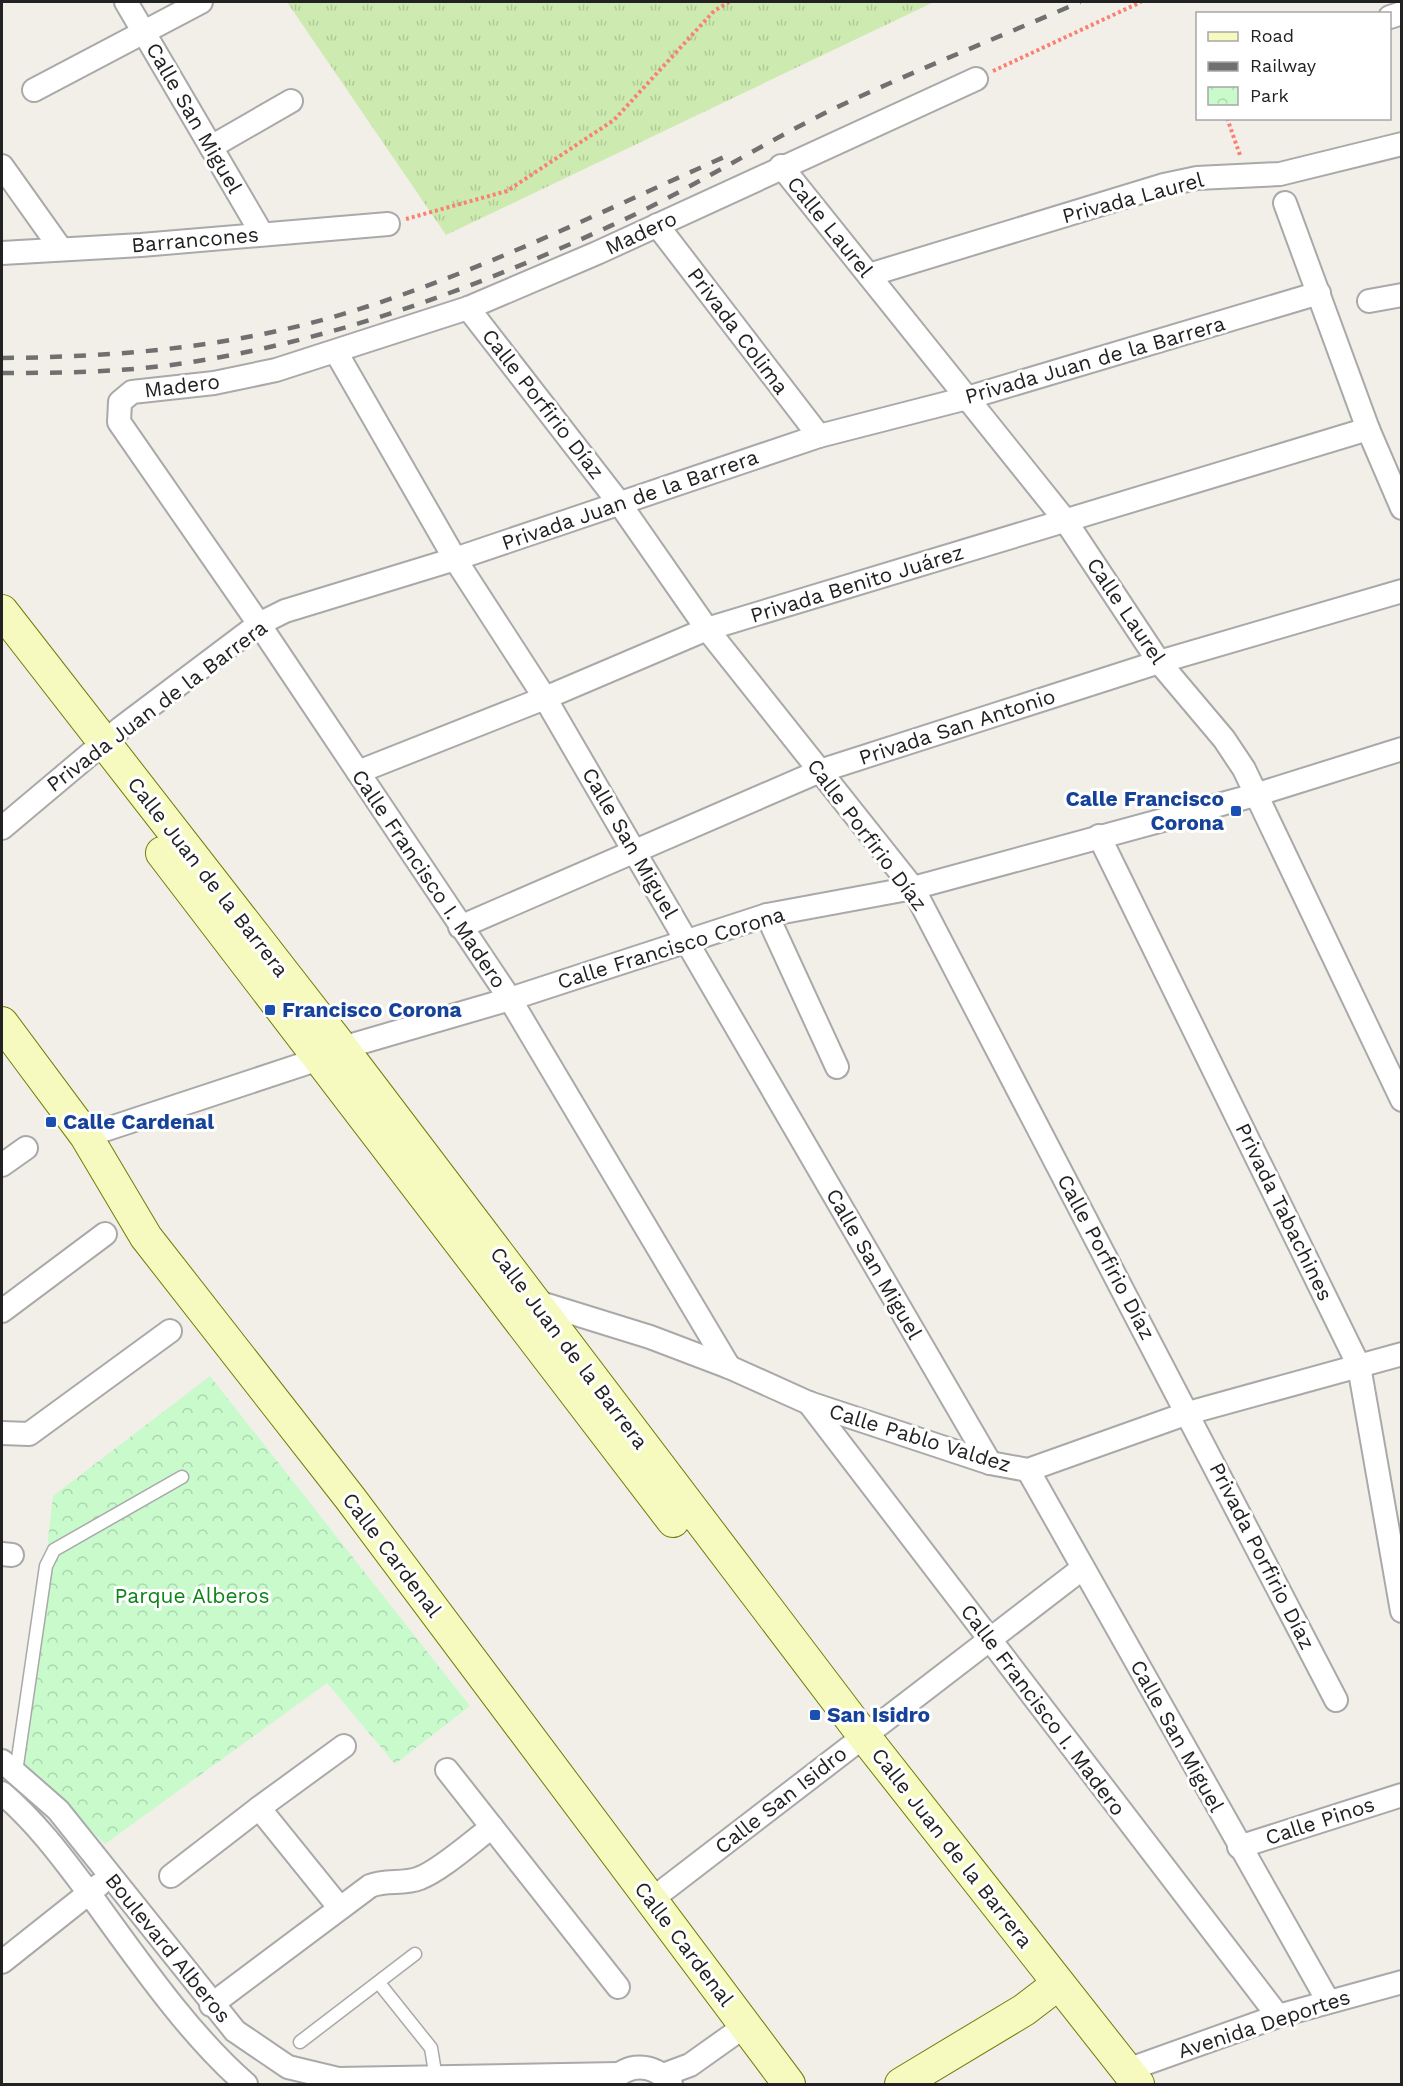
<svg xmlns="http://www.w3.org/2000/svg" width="1403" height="2086" viewBox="0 0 1403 2086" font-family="'Work Sans',sans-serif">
<defs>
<pattern id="grass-tufts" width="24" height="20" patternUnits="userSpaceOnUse" patternTransform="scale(1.5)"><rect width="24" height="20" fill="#cdebb0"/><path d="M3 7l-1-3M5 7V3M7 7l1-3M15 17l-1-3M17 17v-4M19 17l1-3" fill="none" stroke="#b0c997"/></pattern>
<pattern id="park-crowns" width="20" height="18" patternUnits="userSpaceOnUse" patternTransform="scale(1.5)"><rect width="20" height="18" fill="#c8facc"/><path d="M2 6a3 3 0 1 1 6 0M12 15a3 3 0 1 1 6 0" fill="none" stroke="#acd6af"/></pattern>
</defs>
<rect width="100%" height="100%" fill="#f2efe9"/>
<path fill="url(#grass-tufts)" d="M287,2H934L446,235Z"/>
<path fill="url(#park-crowns)" d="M210,1376L470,1706L395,1764L327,1683L105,1844L22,1764L53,1496Z"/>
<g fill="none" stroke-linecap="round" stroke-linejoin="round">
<g stroke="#a9a9a9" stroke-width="15">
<g id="lane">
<path d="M16,1772L46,1566L54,1550L182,1477"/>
<path d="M379,1983L431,2048L436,2078"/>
<path d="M300,2042L415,1954"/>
</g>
</g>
<g stroke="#a9a9a9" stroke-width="26">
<g id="street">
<path d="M126,2L262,234"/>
<path d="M1390,17L1402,13"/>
<path d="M34,90L201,2"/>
<path d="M211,147L291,101"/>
<path d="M2,166L61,249"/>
<path d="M781,166L1065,520L1159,662L1224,739L1244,769L1402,1100"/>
<path d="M1285,203L1368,429L1402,508"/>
<path d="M657,225L819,436"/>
<path d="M2,253L141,245L388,224"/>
<path d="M869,275L1164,185L1197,178L1280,174L1402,144"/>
<path d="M1369,301L1402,295"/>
<path d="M468,308L620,504L707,629L913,888L1336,1700"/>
<path d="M336,352L455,559L545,698L990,1463"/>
<path d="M358,772L545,698L707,629L1368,429"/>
<path d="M2,828L121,728L259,624L285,611L455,559L819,436L967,398L1319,293"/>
<path d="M1099,836L1359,1366L1402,1611"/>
<path d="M767,915L837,1067"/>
<path d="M460,927L820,771L1159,662L1402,591"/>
<path d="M86,1136L319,1059L342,1048L510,999L767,915L913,888L1255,795L1402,749"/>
<path d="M2,1165L26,1148"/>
<path d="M530,1303L534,1301L650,1337L729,1367L809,1403L990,1463L1028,1470L1188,1413L1402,1354"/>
<path d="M2,1311L105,1234"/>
<path d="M729,1367L510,999L259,624L119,422L120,402L132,392L214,383L276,370L468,308L597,253L976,79"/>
<path d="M809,1403L1278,2016"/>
<path d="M2,1433L29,1434L170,1331"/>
<path d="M1028,1470L1328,2001"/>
<path d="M2,1554L12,1555"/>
<path d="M2,1761L58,1810L235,2031L288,2067L338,2079L619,2074"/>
<path d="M447,1770L618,1987"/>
<path d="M2,1793C36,1822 62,1857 89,1893C135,1956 188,2034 246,2084"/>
<path d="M259,1808L339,1907"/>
<path d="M1239,1847L1402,1795"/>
<path d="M171,1876L259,1808L344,1746"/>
<path d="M651,1900L1083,1568"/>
<path d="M2,1962L99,1885"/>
<path d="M211,2005L370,1886C387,1879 403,1885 420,1878C441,1870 473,1841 492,1827"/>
<path d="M1127,2070L1278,2016L1402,1982"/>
<path d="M663,2075L690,2065L745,2026"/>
<path d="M610,2084C627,2061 654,2063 671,2084"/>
</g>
</g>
<g stroke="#707d05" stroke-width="34">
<g id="secondary">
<path d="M2,611L342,1048L864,1736L1138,2084"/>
<path d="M162,853L673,1521"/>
<path d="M2,1023L86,1136L146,1237L350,1498L789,2084"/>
<path d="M901,2084L1024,2010L1058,1984"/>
</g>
</g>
<g stroke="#fa8072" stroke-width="4" stroke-dasharray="3 3" stroke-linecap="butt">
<path d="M993,71L1141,2"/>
<path d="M1227,118L1240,155"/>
<path d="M406,219L507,191L614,120L714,11L729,2"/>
</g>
<use href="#lane" stroke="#fff" stroke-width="12"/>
<use href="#street" stroke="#fff" stroke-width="22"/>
<use href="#secondary" stroke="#f7fabf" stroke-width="32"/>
<g stroke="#707070" stroke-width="4.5" stroke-dasharray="12 12" stroke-linecap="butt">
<path d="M2,358C114,357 224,348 333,317C471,277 600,212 731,154"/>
<path d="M2,373C67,373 133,372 198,361C351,336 496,280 636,214C700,183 761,145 825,113C908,73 995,39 1080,2"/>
</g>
</g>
<g fill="#1a4fb4" stroke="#fff" stroke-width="2">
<rect x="1230" y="805" width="12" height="12" rx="3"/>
<rect x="264" y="1004" width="12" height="12" rx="3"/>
<rect x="45" y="1116" width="12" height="12" rx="3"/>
<rect x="809" y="1709" width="12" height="12" rx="3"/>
</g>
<g text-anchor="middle" stroke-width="6" stroke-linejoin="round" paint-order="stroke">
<g font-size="21" fill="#222" stroke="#fff">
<text transform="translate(194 118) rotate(60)" y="7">Calle San Miguel</text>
<text transform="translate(1133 198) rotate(-15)" y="7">Privada Laurel</text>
<text transform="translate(830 227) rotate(51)" y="7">Calle Laurel</text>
<text transform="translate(641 233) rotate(-25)" y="7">Madero</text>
<text transform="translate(195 240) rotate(-5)" y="7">Barrancones</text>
<text transform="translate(738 331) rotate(53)" y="7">Privada Colima</text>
<text transform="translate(1095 360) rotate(-16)" y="7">Privada Juan de la Barrera</text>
<text transform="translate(182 386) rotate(-7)" y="7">Madero</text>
<text transform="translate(543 404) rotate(52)" y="7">Calle Porfirio Díaz</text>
<text transform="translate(630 500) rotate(-19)" y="7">Privada Juan de la Barrera</text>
<text transform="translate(857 584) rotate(-17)" y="7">Privada Benito Juárez</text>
<text transform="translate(1126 611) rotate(56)" y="7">Calle Laurel</text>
<text transform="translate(157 706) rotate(-37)" y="7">Privada Juan de la Barrera</text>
<text transform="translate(957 727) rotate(-18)" y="7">Privada San Antonio</text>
<text transform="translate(867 835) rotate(53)" y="7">Calle Porfirio Díaz</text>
<text transform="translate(630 843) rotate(60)" y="7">Calle San Miguel</text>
<text transform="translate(208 877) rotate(52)" y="7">Calle Juan de la Barrera</text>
<text transform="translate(429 879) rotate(56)" y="7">Calle Francisco I. Madero</text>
<text transform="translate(671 948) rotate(-17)" y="7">Calle Francisco Corona</text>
<text transform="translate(1284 1212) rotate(64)" y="7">Privada Tabachines</text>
<text transform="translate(1106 1257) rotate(62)" y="7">Calle Porfirio Díaz</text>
<text transform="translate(874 1264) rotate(60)" y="7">Calle San Miguel</text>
<text transform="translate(569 1348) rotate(53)" y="7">Calle Juan de la Barrera</text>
<text transform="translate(920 1438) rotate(17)" y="7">Calle Pablo Valdez</text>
<text transform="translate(392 1555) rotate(53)" y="7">Calle Cardenal</text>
<text transform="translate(1262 1556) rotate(63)" y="7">Privada Porfirio Díaz</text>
<text transform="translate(1043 1710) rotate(53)" y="7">Calle Francisco I. Madero</text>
<text transform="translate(1177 1736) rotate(61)" y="7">Calle San Miguel</text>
<text transform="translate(781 1800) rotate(-38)" y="7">Calle San Isidro</text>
<text transform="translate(1320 1821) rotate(-18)" y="7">Calle Pinos</text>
<text transform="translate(952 1848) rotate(52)" y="7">Calle Juan de la Barrera</text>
<text transform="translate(684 1944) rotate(53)" y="7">Calle Cardenal</text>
<text transform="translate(168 1948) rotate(51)" y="7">Boulevard Alberos</text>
<text transform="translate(1264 2024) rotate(-18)" y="7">Avenida Deportes</text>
</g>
<g font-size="21" font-weight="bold" fill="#164399" stroke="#fff" text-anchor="start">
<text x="1224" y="806" text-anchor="end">Calle Francisco<tspan x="1224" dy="24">Corona</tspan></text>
<text x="282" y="1017">Francisco Corona</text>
<text x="63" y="1129">Calle Cardenal</text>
<text x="827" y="1722">San Isidro</text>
</g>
<g font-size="21" fill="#0c8416" stroke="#fff">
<text x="192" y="1603">Parque Alberos</text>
</g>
</g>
<rect width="1403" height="2086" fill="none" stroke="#222222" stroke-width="6"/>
<rect x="1196" y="12" width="195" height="108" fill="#ffffff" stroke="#a7a7a7" stroke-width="1.5"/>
<rect x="1208" y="32" width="30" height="9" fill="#f7fabf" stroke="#a7a7a7" stroke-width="1.5"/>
<text x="1250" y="42" font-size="18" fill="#222222">Road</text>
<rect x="1208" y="62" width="30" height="9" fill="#707070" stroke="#a7a7a7" stroke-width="1.5"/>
<text x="1250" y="72" font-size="18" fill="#222222">Railway</text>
<rect x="1208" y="87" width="30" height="18" fill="url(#park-crowns)" stroke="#a7a7a7" stroke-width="1.5"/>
<text x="1250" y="102" font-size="18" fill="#222222">Park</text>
</svg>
